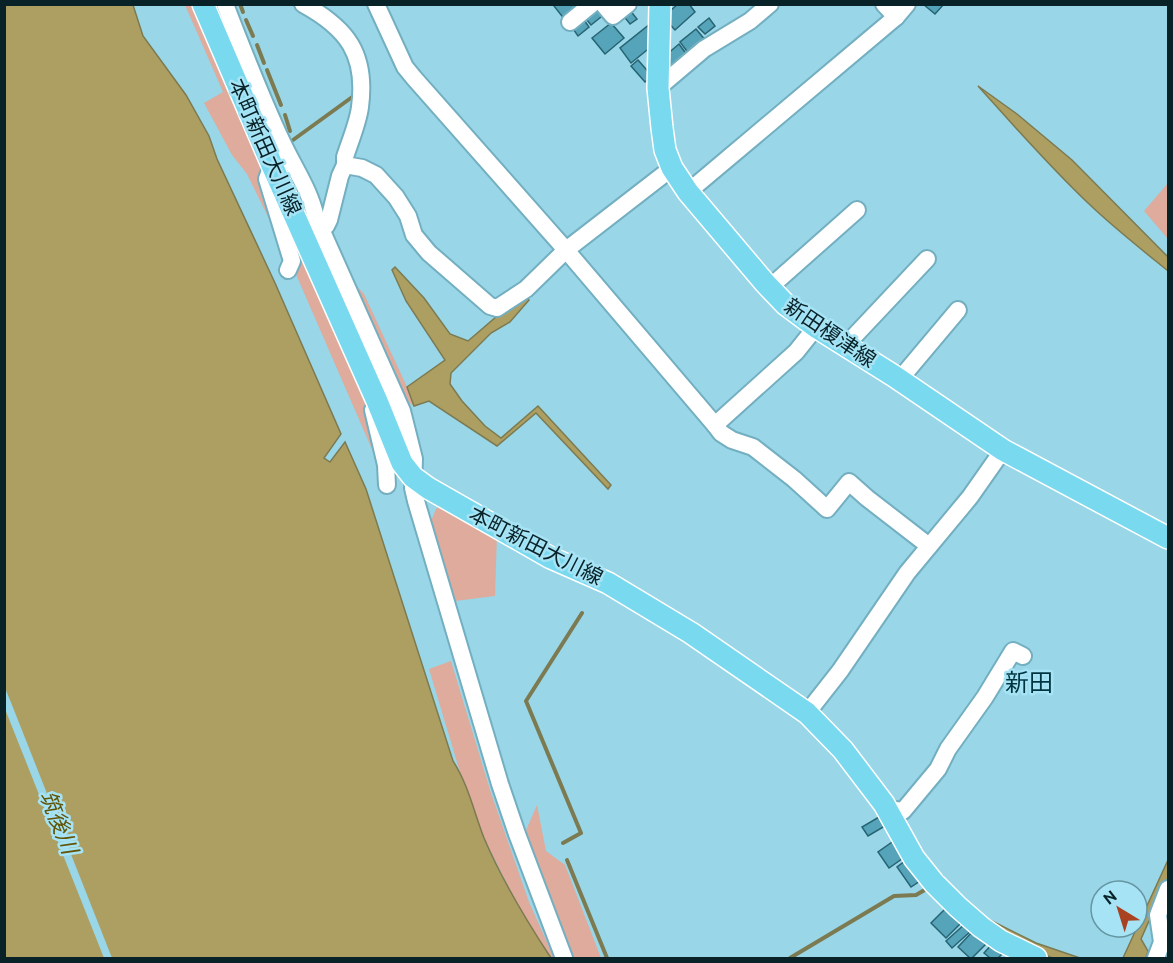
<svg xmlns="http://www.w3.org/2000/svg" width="1173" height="963" viewBox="0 0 1173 963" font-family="Ubuntu,'Noto Sans JP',sans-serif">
<rect width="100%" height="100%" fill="#99d6e7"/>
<g fill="#deab9c">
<path d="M185,5H196L263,157L261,179L288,258L247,174L232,155L204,103L223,92Z"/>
<path d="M1168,183V239L1144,211Z"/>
<path d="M275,190L365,393L381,470L295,272Z"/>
<path d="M346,275L364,294L407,387L414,406L401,398Z"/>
<path d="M441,504L497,534L495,596L455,601L431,521L436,509Z"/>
<path d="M451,661L491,793L529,902L554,958H551L521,912L484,838L460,772L429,669Z"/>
<path d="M537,805L546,851L565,865L601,958H572L524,835Z"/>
</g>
<g fill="#ad9f62" stroke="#7c7a51" stroke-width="1.5">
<path d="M5,5H133L143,36L186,95L209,136L217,159L275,283L341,434L324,458L330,462L345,442L366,489L453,761C468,784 474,812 484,838C502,880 526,920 551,958H5Z"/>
<path d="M978,86L1017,114L1072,160L1168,257V271C1141,249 1113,227 1088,203C1049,166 1014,126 978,86Z"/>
<path d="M395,267L424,298L450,334L468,341L510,305L526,297L529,300L510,322L491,333L451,373L450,384L462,401L485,426L501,438L538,406L611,485L608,489L536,413L497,446L429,401L414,406L407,387L445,360L406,301L392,270Z"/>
<path d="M1168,860V878L1141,939L1148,951L1146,958H1123Z"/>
<path d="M943,876L950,889L974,912L1036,943L1080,958H1052L972,917L939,878Z"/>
</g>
<path fill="#99d6e7" d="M5,688L12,705L112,958H104L5,709Z"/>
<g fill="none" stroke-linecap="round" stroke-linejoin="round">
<g stroke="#7c7a51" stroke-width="4">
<path d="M240,4L243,12"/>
<path d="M246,20L253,36"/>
<path d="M257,45L264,63"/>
<path d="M267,70L281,105"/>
<path d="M285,115L290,131"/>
<path d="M293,140L355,95"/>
<path d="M563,843L581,833L526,701L582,613"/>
<path d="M567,860L607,958"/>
<path d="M790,958L894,896L916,895L928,888"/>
</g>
</g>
<g fill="#56a4b9" stroke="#276473" stroke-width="1.5">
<path d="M555,4H573L577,10L565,20L554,6Z"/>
<path d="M597,4L606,13L591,25L583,15Z"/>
<path d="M678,4H689L695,12L675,30L663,17Z"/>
<path d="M923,4H944L935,14Z"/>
<path d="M629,9L637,19L630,24L622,14Z"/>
<path d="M582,17L589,27L578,36L571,26Z"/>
<path d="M709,18L715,26L705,34L698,27Z"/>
<path d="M611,23L624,38L605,54L592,38Z"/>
<path d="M650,24L652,46L631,63L620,48Z"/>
<path d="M696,29L706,41L689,54L680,42Z"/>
<path d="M679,44L687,55L667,72L666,55Z"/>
<path d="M638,60L652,76L645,82L631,66Z"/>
<path d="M879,817L885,826L868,836L862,827Z"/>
<path d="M895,840L906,856L889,868L878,852Z"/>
<path d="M909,858L923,879L911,887L897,867Z"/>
<path d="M947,907L961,923L946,938L931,923Z"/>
<path d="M966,923L972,930L952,948L946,941Z"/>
<path d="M973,931L986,944L972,958H970L958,947Z"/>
<path d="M993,943L1004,952L998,958H990L984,953Z"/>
</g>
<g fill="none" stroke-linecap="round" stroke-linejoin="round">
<g stroke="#73afc0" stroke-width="20">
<g id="minor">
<path d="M225,4C243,51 261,97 282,142C294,168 310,190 316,218"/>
<path d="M303,4C347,28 367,54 360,107C358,123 350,141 345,157V165L362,168L376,175L396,197L408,216L414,235L429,253L490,306L497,308L526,289L566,250L672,168"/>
<path d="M376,4L405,67L414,78L566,250L715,425L796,352L816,327"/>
<path d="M603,4L613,16L628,4"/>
<path d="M884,4L896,17"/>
<path d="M570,22L592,4"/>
<path d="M658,88L704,49L750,21L770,4"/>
<path d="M272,165L267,179L292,261L288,270"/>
<path d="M688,192L896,17L907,4"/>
<path d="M317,220L321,229L326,226L329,220L340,176L345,165"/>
<path d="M321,229L402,411L414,459L413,488L416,501L500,784L517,834L564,958"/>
<path d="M769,288L857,210"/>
<path d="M845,346L927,259"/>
<path d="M900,379L958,310"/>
<path d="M373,410L386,465L387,485"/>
<path d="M715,425L721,433L732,440L753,447L794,479L827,509L849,482L867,498L929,546"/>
<path d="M807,713L840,671L907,573L970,497L1003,450"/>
<path d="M887,809L903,811L938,769L948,749L985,697L1013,651L1023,656"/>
<path d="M1156,958L1162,942L1158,915L1168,889"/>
</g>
</g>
<g stroke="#fff" stroke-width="24">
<g id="major">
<path d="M203,4L272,165L377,401L402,463L413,477L428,488L551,558L608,583L691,633L807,713L843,750L884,804L914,858L934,883L958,907L981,927L1001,941L1036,958"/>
<path d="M660,4L658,88L662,128L665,150L672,168L688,192L765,283L785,304L816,327L894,376L1003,450L1168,538"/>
</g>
</g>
<use href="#minor" stroke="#fff" stroke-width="16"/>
<use href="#major" stroke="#79daef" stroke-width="21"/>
</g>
<g text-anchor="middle" stroke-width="5" stroke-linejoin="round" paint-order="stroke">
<g font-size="21" fill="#082228" stroke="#a5e3f5">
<text transform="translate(265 147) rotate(66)" y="7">本町新田大川線</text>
<text transform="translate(830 333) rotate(34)" y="7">新田榎津線</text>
<text transform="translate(536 546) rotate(27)" y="7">本町新田大川線</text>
</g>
<g font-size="22" font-style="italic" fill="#625405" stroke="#a5e3f5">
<text transform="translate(59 822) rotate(68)" y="8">筑後川</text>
</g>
<g font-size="24" fill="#00343f" stroke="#a5e3f5">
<text x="1029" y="691">新田</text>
</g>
</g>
<rect width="1173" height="963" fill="none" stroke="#082228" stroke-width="12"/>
<g transform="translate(1119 909) rotate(322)"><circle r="28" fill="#a5e3f5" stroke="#6696a3" stroke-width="1.5"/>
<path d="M0-4.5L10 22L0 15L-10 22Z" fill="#aa4222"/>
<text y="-9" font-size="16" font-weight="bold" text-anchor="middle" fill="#082228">N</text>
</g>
</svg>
